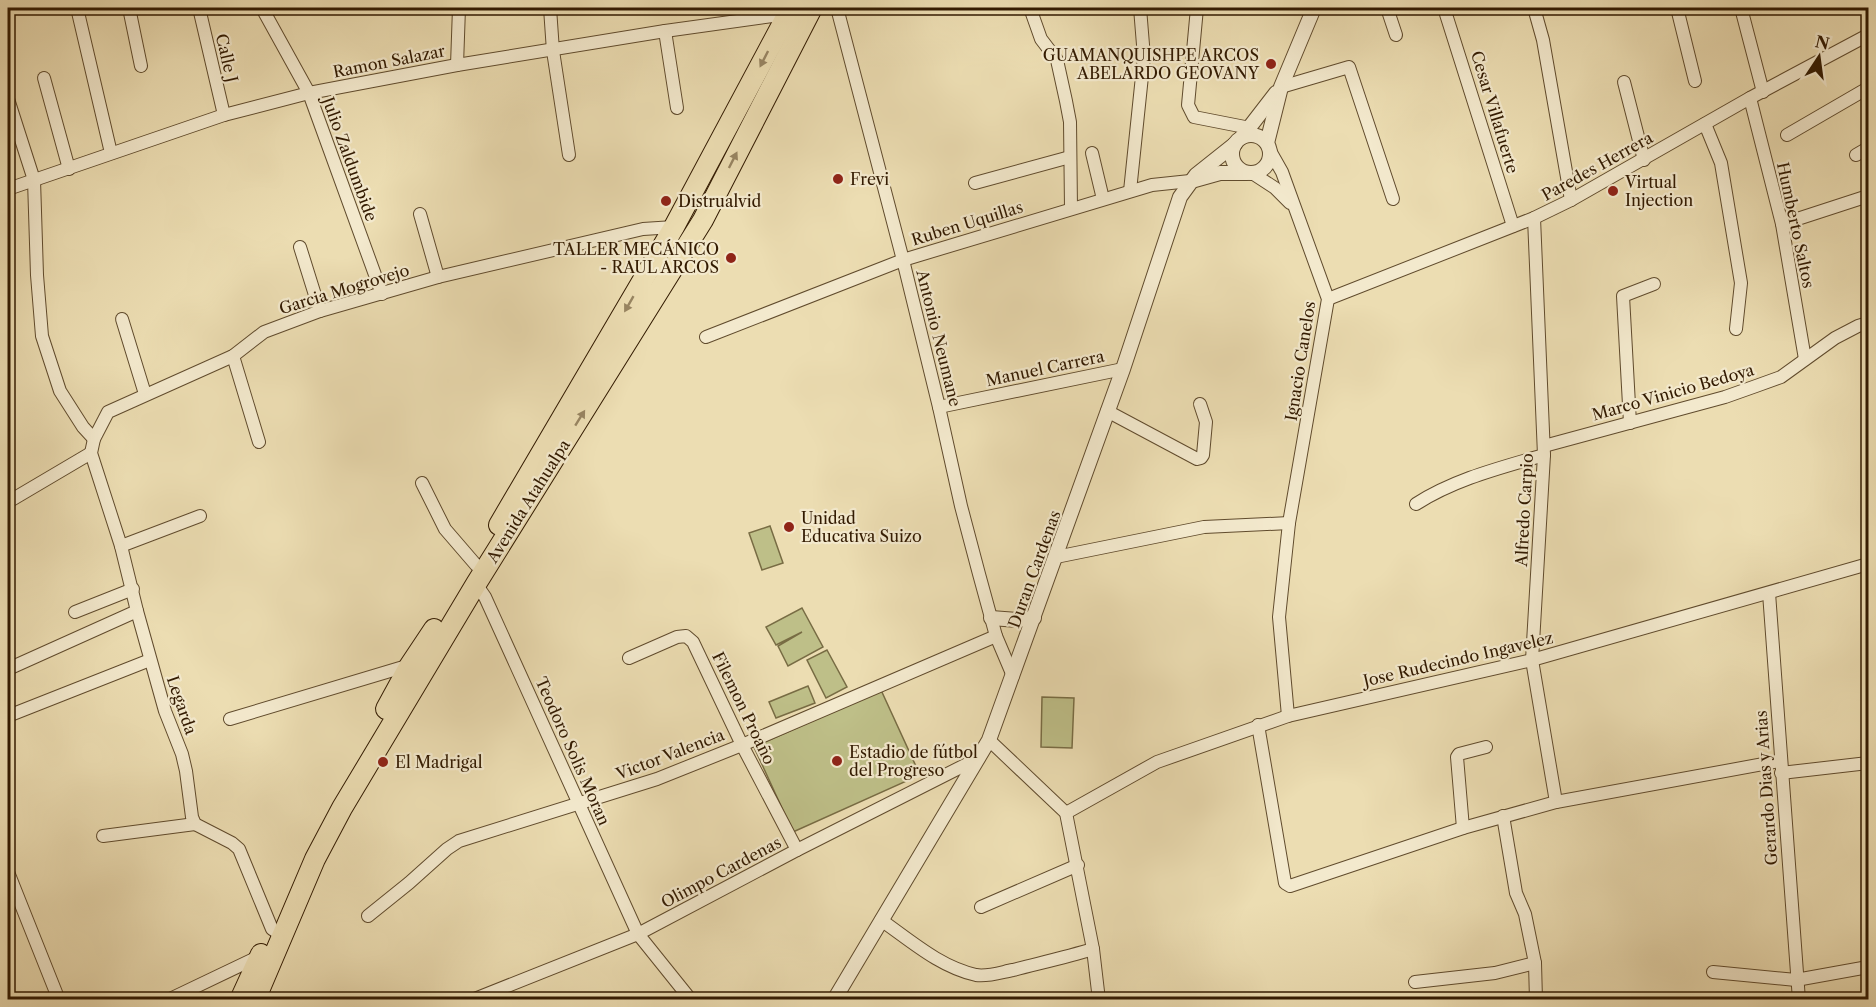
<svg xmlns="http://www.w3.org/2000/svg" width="1876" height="1007" viewBox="0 0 1876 1007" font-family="'Libre Caslon Text',serif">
<rect width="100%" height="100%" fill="#ecddb2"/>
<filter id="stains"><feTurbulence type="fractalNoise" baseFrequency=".00333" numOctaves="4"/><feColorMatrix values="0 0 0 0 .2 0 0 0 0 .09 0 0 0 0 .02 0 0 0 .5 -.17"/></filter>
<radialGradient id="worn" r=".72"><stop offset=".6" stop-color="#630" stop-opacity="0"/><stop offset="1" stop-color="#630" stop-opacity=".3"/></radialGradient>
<g fill="#bebf88" stroke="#786c44" stroke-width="1.5">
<path d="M770,526L783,563L762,570L749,533Z"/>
<path d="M802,608L823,647L788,666L778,646L802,632L776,645L766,627Z"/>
<path d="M827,650L847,687L826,698L807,660Z"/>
<path d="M808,686L815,703L776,718L769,702Z"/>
<path d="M881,690L920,775L793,832L754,747Z"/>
<path d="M1042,697L1074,698L1072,748L1041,747Z"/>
</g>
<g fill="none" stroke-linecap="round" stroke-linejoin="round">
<g stroke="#604b2d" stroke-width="14">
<g id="minor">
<path d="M77,8L111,153"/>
<path d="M129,8L141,66"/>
<path d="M199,8L224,115"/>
<path d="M262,8L309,93L382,294"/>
<path d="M550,8L553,51L569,155"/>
<path d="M837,8L903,260L939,407L961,506L979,574L996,636L1013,676"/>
<path d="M1030,8L1041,39L1057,60L1066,101L1070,122L1071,208"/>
<path d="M1197,8L1188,105L1194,117L1250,128"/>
<path d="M1387,8L1396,35"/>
<path d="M1444,8L1513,226"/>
<path d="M1534,8L1543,40L1571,200"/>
<path d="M1677,8L1695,81"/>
<path d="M1741,8L1763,92"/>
<path d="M665,31L677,108"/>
<path d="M457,65L459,8"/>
<path d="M44,78L69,169"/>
<path d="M1624,82L1644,160"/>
<path d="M1281,87L1349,67L1393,199"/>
<path d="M1750,98L1782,224L1805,359"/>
<path d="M8,99L34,180L37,275L42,336L60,391L83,427L94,439"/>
<path d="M1705,124L1721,163L1741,283L1736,329"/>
<path d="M1787,135L1868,88"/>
<path d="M1269,149L1282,172L1328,299L1289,523L1279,617L1288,716"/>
<path d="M1092,153L1103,199"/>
<path d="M1856,155L1868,148"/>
<path d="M1252,173L1275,188L1290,203"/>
<path d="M975,183L1070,157"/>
<path d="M8,189L224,115L309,93L457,65L665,31L787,14"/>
<path d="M1130,191L1144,57L1140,8"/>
<path d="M420,214L438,277"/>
<path d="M1534,218L1544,455L1532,660L1556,802"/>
<path d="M1782,224L1868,196"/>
<path d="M300,247L320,311"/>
<path d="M1328,299L1534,218L1571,200L1750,98L1868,35"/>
<path d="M122,319L145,394"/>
<path d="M706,337L903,260L1152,185L1190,181"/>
<path d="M233,356L259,442"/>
<path d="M939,407L1123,369"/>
<path d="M1107,411L1197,459L1201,458L1203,455L1206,422L1200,404"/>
<path d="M1630,423L1623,296L1654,284"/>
<path d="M1544,446L1725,397L1756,386L1781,377L1835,338L1858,326L1868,323"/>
<path d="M422,483L445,529L476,565"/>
<path d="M8,502L91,453"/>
<path d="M1416,504C1455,479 1500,468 1544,455"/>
<path d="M121,546L200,516"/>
<path d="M1056,557L1204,527L1289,523"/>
<path d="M476,584L485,597L638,934L691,1000"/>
<path d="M1769,593L1799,1000"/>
<path d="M75,612L133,589"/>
<path d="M629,658L677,637L686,636L693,642L742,745L797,850"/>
<path d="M8,669L137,611"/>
<path d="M8,716L150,660"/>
<path d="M230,719L410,665"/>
<path d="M1258,725L1285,883L1290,886L1463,828L1556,802L1780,761"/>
<path d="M989,740L1066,813L1093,949L1099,1000"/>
<path d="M1781,773L1868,763"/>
<path d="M1066,813L1157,762L1288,716L1532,660L1868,564"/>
<path d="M1503,816L1516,893L1525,914L1535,963L1536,1000"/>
<path d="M1463,828L1457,757L1459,754L1486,747"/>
<path d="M103,836L195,824"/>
<path d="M8,872L59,1000"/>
<path d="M981,907L1078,865"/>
<path d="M368,916L409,883L447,849L459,841L657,779L742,745L996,636"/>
<path d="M881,920C911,941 940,967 976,975C988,977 1002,972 1013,970C1040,963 1067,957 1093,949"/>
<path d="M283,936L272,929L239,849L232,843L195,824L192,817L186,771L182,754L165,711L137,611L121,546L91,453L94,439L108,412L233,356L264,332L320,311L438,277L643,229L674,227"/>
<path d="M1713,972L1796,980L1868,967"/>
<path d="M1415,982L1495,973L1535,963"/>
<path d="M168,1000L260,956"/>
<path d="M472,1000L638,934L797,850L979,758"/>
</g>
</g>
<g stroke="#604b2d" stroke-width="16">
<g id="tertiary">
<circle cx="1251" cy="154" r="19"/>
<path d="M1242,137L1276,93"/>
<path d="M1267,143L1281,87L1314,8"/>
<path d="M1195,180L1220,173H1247"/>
<path d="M991,618L1018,620L1034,618"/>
<path d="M834,1000L989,740L1123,369L1180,197L1196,175L1235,144"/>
</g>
</g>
<g stroke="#321a01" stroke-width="22">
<g id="trunk">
<path d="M499,525L674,227L791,8"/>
<path d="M386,709L410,665L434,629"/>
<path d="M240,1000L261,954"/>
<path d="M255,1000L315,859L342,808L476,584L703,220L812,8"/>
</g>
</g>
<use href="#minor" stroke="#f3e9cd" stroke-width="12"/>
<use href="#tertiary" stroke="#f3e9cd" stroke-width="14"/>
<use href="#trunk" stroke="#ecddb2" stroke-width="20"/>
</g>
<defs><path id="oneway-solid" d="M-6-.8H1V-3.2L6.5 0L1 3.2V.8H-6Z" transform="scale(1.5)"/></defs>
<g fill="#988562">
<use href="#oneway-solid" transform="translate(764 59) rotate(117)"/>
<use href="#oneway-solid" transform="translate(733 160) rotate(-63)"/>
<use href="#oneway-solid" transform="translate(629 304) rotate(120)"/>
<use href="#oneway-solid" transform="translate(580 418) rotate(-58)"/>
</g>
<g fill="#8f2418" stroke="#f3e9cd" stroke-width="2">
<circle cx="1271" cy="64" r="6"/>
<circle cx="838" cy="179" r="6"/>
<circle cx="1613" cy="191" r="6"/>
<circle cx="666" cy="201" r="6"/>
<circle cx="731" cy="258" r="6"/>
<circle cx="789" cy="527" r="6"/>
<circle cx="837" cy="761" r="6"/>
<circle cx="383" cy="762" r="6"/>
</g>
<g text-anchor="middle" stroke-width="4.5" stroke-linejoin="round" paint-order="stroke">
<g font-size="16" fill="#321a01" stroke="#f3e9cd" text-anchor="start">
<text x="1259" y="61" text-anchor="end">GUAMANQUISHPE ARCOS<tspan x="1259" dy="18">ABELARDO GEOVANY</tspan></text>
<text x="850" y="185">Frevi</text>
<text x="1625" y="188">Virtual<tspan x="1625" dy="18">Injection</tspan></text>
<text x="678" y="207">Distrualvid</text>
<text x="719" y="255" text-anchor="end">TALLER MECÁNICO<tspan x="719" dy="18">- RAUL ARCOS</tspan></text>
<text x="801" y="524">Unidad<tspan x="801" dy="18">Educativa Suizo</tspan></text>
<text x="849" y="758">Estadio de fútbol<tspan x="849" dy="18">del Progreso</tspan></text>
<text x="395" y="768">El Madrigal</text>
</g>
<g font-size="16" fill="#321a01" stroke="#f3e9cd">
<text transform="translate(227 58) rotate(77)" y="6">Calle J</text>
<text transform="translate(389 61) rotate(-11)" y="6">Ramon Salazar</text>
<text transform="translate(1495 112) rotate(73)" y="6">Cesar Villafuerte</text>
<text transform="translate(350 159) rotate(70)" y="6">Julio Zaldumbide</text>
<text transform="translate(1597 166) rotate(-29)" y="6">Paredes Herrera</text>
<text transform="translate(967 223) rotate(-17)" y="6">Ruben Uquillas</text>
<text transform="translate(1796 225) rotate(78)" y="6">Humberto Saltos</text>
<text transform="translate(344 289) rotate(-17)" y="6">Garcia Mogrovejo</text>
<text transform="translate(939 338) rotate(76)" y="6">Antonio Neumane</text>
<text transform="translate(1300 361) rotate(-81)" y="6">Ignacio Canelos</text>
<text transform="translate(1045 368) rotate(-12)" y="6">Manuel Carrera</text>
<text transform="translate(1673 392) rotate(-16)" y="6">Marco Vinicio Bedoya</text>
<text transform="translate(528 501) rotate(-58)" y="6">Avenida Atahualpa</text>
<text transform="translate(1524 510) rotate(-87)" y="6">Alfredo Carpio</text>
<text transform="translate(1034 569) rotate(-70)" y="6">Duran Cardenas</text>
<text transform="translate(1458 659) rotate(-13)" y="6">Jose Rudecindo Ingavelez</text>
<text transform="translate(182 705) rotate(71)" y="6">Legarda</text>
<text transform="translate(744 708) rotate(64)" y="6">Filemon Proaño</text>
<text transform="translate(573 751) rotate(66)" y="6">Teodoro Solis Moran</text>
<text transform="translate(670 754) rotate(-21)" y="6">Victor Valencia</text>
<text transform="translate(1766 788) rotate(-94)" y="6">Gerardo Dias y Arias</text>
<text transform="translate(721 872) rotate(-28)" y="6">Olimpo Cardenas</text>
</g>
</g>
<rect width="1876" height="1007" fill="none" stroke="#ecddb2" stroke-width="30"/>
<rect x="9" y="9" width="1858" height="989" fill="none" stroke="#321a01" stroke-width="3"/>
<rect x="15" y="15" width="1846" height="977" fill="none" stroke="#321a01" stroke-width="1.5"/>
<g transform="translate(1819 57) rotate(13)" stroke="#f3e9cd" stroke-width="4.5" paint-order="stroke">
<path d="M0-4.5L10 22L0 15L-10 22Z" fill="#321a01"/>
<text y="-9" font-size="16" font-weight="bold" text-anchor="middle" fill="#321a01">N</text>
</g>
<rect width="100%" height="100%" filter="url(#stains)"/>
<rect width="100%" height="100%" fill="url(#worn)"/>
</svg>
